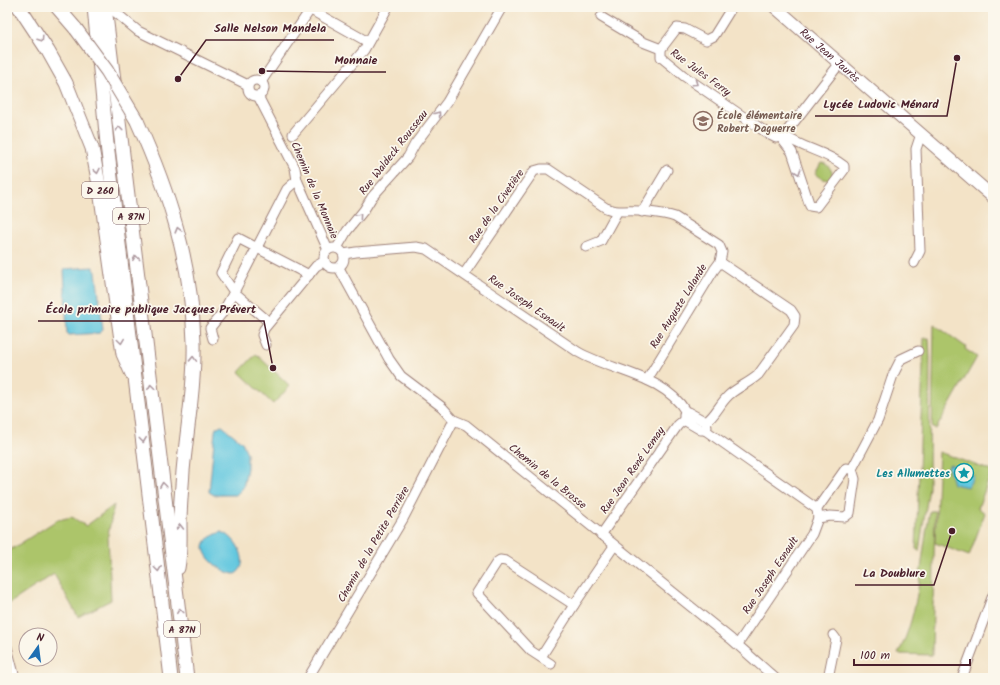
<svg xmlns="http://www.w3.org/2000/svg" width="1000" height="685" viewBox="0 0 1000 685" font-family="Kalam,sans-serif">
<rect width="100%" height="100%" fill="#fbf7ec"/>
<filter id="ink" filterUnits="userSpaceOnUse"><feTurbulence type="fractalNoise" baseFrequency=".025" numOctaves="2"/><feDisplacementMap in="SourceGraphic" scale="8" xChannelSelector="R" yChannelSelector="G"/><feConvolveMatrix kernelMatrix="1 2 1 2 8 2 1 2 1" color-interpolation-filters="sRGB"/></filter>
<filter id="wash" filterUnits="userSpaceOnUse"><feTurbulence type="fractalNoise" baseFrequency=".012" numOctaves="4" result="noise"/><feDisplacementMap in="SourceGraphic" scale="16" xChannelSelector="R" yChannelSelector="G"/><feGaussianBlur stdDeviation="0.9" result="paint"/><feColorMatrix in="noise" values="0 0 0 0 0 0 0 0 0 0 0 0 0 0 0 0 0 1.4 0 .05"/><feComposite in="paint" operator="in"/></filter>
<g filter="url(#wash)">
<rect width="100%" height="100%" fill="#f3e3c7"/>
<g fill="#acc56a" stroke="#7b724a">
<path d="M821,163C828,163 831,169 833,175L830,180L822,179L815,174Z"/>
<path d="M934,324L966,347L965,349L977,357L936,429L932,428Z"/>
<path d="M924,338H929L930,357L929,488L919,551L916,549Z"/>
<path d="M256,354L290,386L273,404L239,372Z"/>
<path d="M939,452L992,471L978,508L985,513L969,556L935,543Z"/>
<path d="M114,505L108,535L111,600L78,617L54,574L7,605V552L57,520L72,517L86,526Z"/>
<path d="M930,511H935L932,655L898,654C921,610 920,558 930,511Z"/>
</g>
<g fill="#62c7df" stroke="#567385">
<path d="M93,267L96,272L103,330L100,333L69,335L67,333L64,269Z"/>
<path d="M221,425L242,442L247,453V468L243,488L236,495H214L209,492L215,431L216,428Z"/>
<path d="M950,464L974,476L968,487L953,484L948,467Z"/>
<path d="M221,532C236,535 252,565 235,574C223,574 195,553 207,540C210,536 217,534 221,532Z"/>
</g>
</g>
<g filter="url(#ink)">
<g fill="none" stroke-linecap="round" stroke-linejoin="round">
<g stroke="#9e8179" stroke-width="11">
<g id="minor">
<path d="M109,7L138,31L248,85"/>
<path d="M732,7L714,36L706,40L685,29L677,28L661,49V57L684,76L770,135L776,138L784,135L840,63"/>
<path d="M311,10L368,42"/>
<path d="M601,17L643,42L661,49"/>
<circle cx="256" cy="88" r="8"/>
<path d="M261,82L312,7"/>
<path d="M258,96L295,168L297,180L328,250"/>
<path d="M293,134L364,50L388,7"/>
<path d="M781,138L792,152L810,206L816,207L844,170V166C826,151 802,149 784,135"/>
<path d="M642,212L667,170"/>
<path d="M586,247L601,241L617,212"/>
<circle cx="334" cy="258" r="10"/>
<path d="M337,248L347,231L364,210L372,197L408,157L415,144L447,102L502,7"/>
<path d="M344,254L356,252L416,247L426,249L578,352C613,372 664,375 686,412"/>
<path d="M914,263L920,251L916,149L921,134"/>
<path d="M339,268L389,359L401,376L442,407L454,420L466,425L731,639L775,678"/>
<path d="M464,274L534,171L541,169H548L606,208C614,211 617,211 624,211C638,210 663,213 675,217L719,245L722,252L720,262"/>
<path d="M269,322L234,292L287,189L297,180"/>
<path d="M213,339L210,328L223,312L234,292L221,273L238,238L309,275"/>
<path d="M266,345L262,335L264,329L316,266L325,261"/>
<path d="M647,380L714,270L720,262L791,310L795,316L794,325L758,375C749,383 738,387 729,395C720,403 716,415 706,422"/>
<path d="M688,412L706,422L707,427L705,430H701L684,420V414Z"/>
<path d="M705,430L817,509"/>
<path d="M818,518L830,516L845,517L850,513L855,479L852,469"/>
<path d="M601,535L678,425L684,420"/>
<path d="M738,644L812,534L818,518L817,509L846,468L852,469L878,420L893,375L901,359L918,351"/>
<path d="M7,647L15,678"/>
<path d="M541,657L574,605"/>
<path d="M551,664L531,651L477,593L497,562L500,560L506,561L574,605L614,546"/>
<path d="M308,678L403,519L454,420"/>
<path d="M828,678L836,639L833,635"/>
<path d="M962,678L993,595"/>
</g>
</g>
<g stroke="#9e8179" stroke-width="14">
<g id="major">
<path id="s1" d="M775,7L993,197"/>
</g>
</g>
<g stroke="#9e8179" stroke-width="15">
<g id="highway">
<path d="M19,7L48,51L66,83L92,148L100,190L123,354L132,374"/>
<path d="M57,7L76,29"/>
<path d="M94,7L107,144L171,678"/>
<path d="M105,7L187,678"/>
<path d="M137,121C169,192 192,263 194,342C195,385 187,428 183,471C182,488 180,506 180,523C180,538 181,552 178,568"/>
</g>
</g>
<use href="#minor" stroke="#fff" stroke-width="9"/>
<use href="#major" stroke="#fff" stroke-width="12"/>
<use href="#highway" stroke="#fff" stroke-width="13"/>
<g stroke="#9e8179" stroke-width="15" stroke-linecap="butt">
<path id="highway-bridge" d="M76,29L107,71L137,121"/>
</g>
<use href="#highway-bridge" stroke="#fff" stroke-width="13"/>
</g>
<defs><path id="oneway-chevron" d="M-2-3.5L2.5 0L-2 3.5" fill="none" stroke-width="1.6" stroke-linecap="round" stroke-linejoin="round"/></defs>
<g stroke="#ae9aa0">
<use href="#oneway-chevron" transform="translate(41 39) rotate(57)"/>
<use href="#oneway-chevron" transform="translate(695 83) rotate(35)"/>
<use href="#oneway-chevron" transform="translate(438 114) rotate(-54)"/>
<use href="#oneway-chevron" transform="translate(119 129) rotate(-97)"/>
<use href="#oneway-chevron" transform="translate(97 171) rotate(79)"/>
<use href="#oneway-chevron" transform="translate(798 172) rotate(71)"/>
<use href="#oneway-chevron" transform="translate(359 216) rotate(-50)"/>
<use href="#oneway-chevron" transform="translate(178 230) rotate(-105)"/>
<use href="#oneway-chevron" transform="translate(136 258) rotate(-97)"/>
<use href="#oneway-chevron" transform="translate(121 341) rotate(82)"/>
<use href="#oneway-chevron" transform="translate(193 359) rotate(-88)"/>
<use href="#oneway-chevron" transform="translate(151 387) rotate(-97)"/>
<use href="#oneway-chevron" transform="translate(143 440) rotate(83)"/>
<use href="#oneway-chevron" transform="translate(163 485) rotate(-97)"/>
<use href="#oneway-chevron" transform="translate(180 527) rotate(-90)"/>
<use href="#oneway-chevron" transform="translate(158 569) rotate(83)"/>
<use href="#oneway-chevron" transform="translate(180 611) rotate(-97)"/>
</g>
</g>
<defs>
<g id="school-ring" transform="scale(1)"><circle r="9.5" fill="#fbf7ec" stroke="#8d6e63" stroke-width="1.5"/><path d="M0-5L7-2L0 1L-7-2ZM-4 1L0 2.5L4 1V4Q0 6-4 4Z" fill="#8d6e63"/></g>
<g id="sight-ring" transform="scale(1)"><circle r="9.5" fill="#fbf7ec" stroke="#0f9aa8" stroke-width="1.5"/><path d="M0-6L1.8-2.2L6-1.7L2.9 1.2L3.7 5.4L0 3.3L-3.7 5.4L-2.9 1.2L-6-1.7L-1.8-2.2Z" fill="#0f9aa8"/></g>
</defs>
<g fill-rule="evenodd">
<use href="#school-ring" x="703" y="121"/>
<use href="#sight-ring" x="964" y="473"/>
</g>
<g text-anchor="middle" stroke-width="3.5" stroke-linejoin="round" paint-order="stroke">
<g fill="#fbf7ec" stroke="#7f6065" stroke-width="1">
<rect x="82" y="182" width="36" height="16" rx="3"/>
<rect x="113" y="208" width="36" height="16" rx="3"/>
<rect x="164" y="621" width="36" height="16" rx="3"/>
</g>
<g font-size="10" font-weight="bold" fill="#4a1f2b">
<text x="100" y="194">D 260</text>
<text x="131" y="220">A 87N</text>
<text x="182" y="633">A 87N</text>
</g>
<g font-size="11" fill="#4a1f2b" stroke="#fbf7ec">
<text dy="4" stroke="none"><textPath href="#s1" startOffset="73">Rue Jean Jaurès</textPath></text>
<text transform="translate(701 72) rotate(36)" y="4">Rue Jules Ferry</text>
<text transform="translate(393 152) rotate(-52)" y="4">Rue Waldeck Rousseau</text>
<text transform="translate(315 190) rotate(67)" y="4">Chemin de la Monnaie</text>
<text transform="translate(496 206) rotate(-55)" y="4">Rue de la Civetière</text>
<text transform="translate(527 303) rotate(35)" y="4">Rue Joseph Esnault</text>
<text transform="translate(678 306) rotate(-58)" y="4">Rue Auguste Lalande</text>
<text transform="translate(632 470) rotate(-55)" y="4">Rue Jean René Lemay</text>
<text transform="translate(548 476) rotate(39)" y="4">Chemin de la Brosse</text>
<text transform="translate(373 544) rotate(-60)" y="4">Chemin de la Petite Perrière</text>
<text transform="translate(770 575) rotate(-56)" y="4">Rue Joseph Esnault</text>
</g>
<g font-size="11" font-weight="bold" fill="#785e54" stroke="#fbf7ec" text-anchor="start">
<text x="717" y="119">École élémentaire<tspan x="717" dy="13">Robert Daguerre</tspan></text>
</g>
<g font-size="11" font-weight="bold" fill="#0d838f" stroke="#fbf7ec" text-anchor="end">
<text x="950" y="477">Les Allumettes</text>
</g>
</g>
<path fill="none" stroke="#4a1f2b" stroke-width="1.5" d="M178 79L206 40H334M262 71L327 72H386M957 58L947 116H815M273 368L264 321H38M952 531L934 585H855"/>
<g fill="#4a1f2b" stroke="#fbf7ec" stroke-width="1.5">
<circle cx="178" cy="79" r="4"/>
<circle cx="262" cy="71" r="4"/>
<circle cx="957" cy="58" r="4"/>
<circle cx="273" cy="368" r="4"/>
<circle cx="952" cy="531" r="4"/>
</g>
<g font-size="12" text-anchor="middle" font-weight="bold" fill="#4a1f2b" stroke="#fbf7ec" stroke-width="3.5" stroke-linejoin="round" paint-order="stroke">
<text x="270" y="32">Salle Nelson Mandela</text>
<text x="356" y="64">Monnaie</text>
<text x="881" y="108">Lycée Ludovic Ménard</text>
<text x="151" y="313">École primaire publique Jacques Prévert</text>
<text x="894" y="577">La Doublure</text>
</g>
<rect width="1000" height="685" fill="none" stroke="#fbf7ec" stroke-width="24"/>
<g transform="translate(38 647) rotate(14)"><circle r="19" fill="#fbf7ec" stroke="#b4a19f"/>
<path d="M0-3L7 15L0 10L-7 15Z" fill="#1f6fb2"/>
<text y="-6" font-size="11" font-weight="bold" text-anchor="middle" fill="#4a1f2b">N</text>
</g>
<path d="M854 659v6h116v-6" fill="none" stroke="#4a1f2b" stroke-width="2"/>
<text x="860" y="659" font-size="12" fill="#4a1f2b" stroke="#fbf7ec" stroke-width="3" paint-order="stroke">100 m</text>
</svg>
